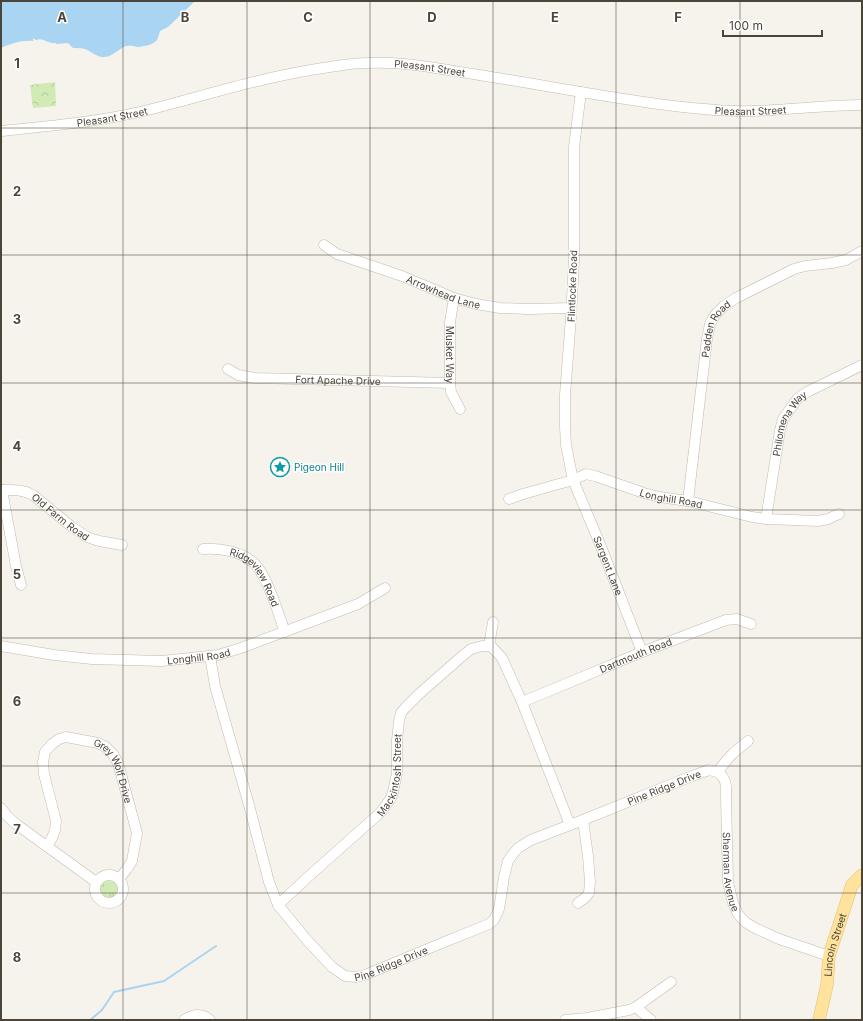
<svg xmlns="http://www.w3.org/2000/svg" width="863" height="1021" viewBox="0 0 863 1021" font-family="Inter,sans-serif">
<defs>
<pattern id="grass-tufts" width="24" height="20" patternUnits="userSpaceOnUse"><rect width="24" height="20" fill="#d2eab5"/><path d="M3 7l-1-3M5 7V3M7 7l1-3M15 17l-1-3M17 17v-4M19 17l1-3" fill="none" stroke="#b6ca9c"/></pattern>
<pattern id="park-crowns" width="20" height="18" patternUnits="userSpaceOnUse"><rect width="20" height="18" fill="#d2eab5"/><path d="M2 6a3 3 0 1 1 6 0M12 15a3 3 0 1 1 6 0" fill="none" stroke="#b6ca9c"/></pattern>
</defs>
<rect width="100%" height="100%" fill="#f6f3ec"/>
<circle fill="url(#grass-tufts)" cx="109" cy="890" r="11"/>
<path fill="url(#park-crowns)" d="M55,82L56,106L33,108L30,85Z"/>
<path fill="#a9d4f2" d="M1,1H195L168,27L160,31C159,34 158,38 157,40C153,45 142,47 137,47C133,46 128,45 124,47C117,50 111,58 102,57C95,56 91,51 85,49C82,48 77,48 73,48L68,43L57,44L55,43C48,44 43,37 36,40L33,38V41C21,40 11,44 1,48Z"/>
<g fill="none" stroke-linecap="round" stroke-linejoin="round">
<path stroke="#a9d4f2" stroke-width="2" d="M90,1020L102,1010L114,992L164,981L216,946"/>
<g stroke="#c2bbae" stroke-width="11">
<g id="minor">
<path id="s1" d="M581,92L574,147V260L571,317L565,395V427L566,445L573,480L600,544L642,652"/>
<path id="s2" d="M1,131C49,126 97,122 144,111C204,96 262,77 323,68C337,66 352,63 366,63C404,61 442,69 479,75C544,85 609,98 674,106C700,109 727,112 753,111C789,110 825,105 862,105"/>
<path id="s3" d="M324,245L337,254L402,276L454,298L476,304L500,308L529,309L571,308"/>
<path id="s4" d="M454,298L450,322V383L451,392L460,409"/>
<path id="s5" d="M228,369L238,375L255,378L450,383"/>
<path id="s6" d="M1,490C13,490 22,489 33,495L72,527L87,537L99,541L122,545"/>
<path d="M2,490L16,566L21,585"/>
<path id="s7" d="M509,499L523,494L573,480L586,474L595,476L644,493L659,497L688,501L752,517L766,519L818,521L828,519L839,514"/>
<path id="s8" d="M688,501L707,339L710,324L715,315L724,306L736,298L794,269L805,266L832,263L846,260L862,251"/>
<path id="s9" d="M766,519L780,430L783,419L798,398L807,392L862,365"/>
<path id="s10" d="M203,549C220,548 242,551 255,564C268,578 278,613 285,632"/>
<path id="s11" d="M1,646L54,655L92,659L162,661L218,655L241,648L358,604L385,588"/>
<path d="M489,646L493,622"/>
<path id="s12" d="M210,656L215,686L249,805L269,882L278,905L306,939L332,967L345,976L356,977L365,975L437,945L489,924L494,920L499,909L504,877L508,861L512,855L518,848L531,840L583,820L692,776L709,770L718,772"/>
<path id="s13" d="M522,702L544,693L642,652L726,620L737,619L751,624"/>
<path id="s14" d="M748,741C734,752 728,757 718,772C728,781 726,787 726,798L728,882L733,903L738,914L745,922L755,928L779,939L829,956"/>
<path d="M1,808L7,816L16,824L96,882"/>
<path id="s15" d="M47,846L52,838L55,830L56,821L44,774L43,762L45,752L52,744L59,739L66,737L98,743L106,747L113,754L118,763L137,833L132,861L127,869L119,879"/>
<circle cx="109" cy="889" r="14"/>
<path d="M578,903L585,898L589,893L590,882L588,856L583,820"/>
<path id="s16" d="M278,905L308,877L381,812L391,798L393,792L397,773V740L399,721L401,713L405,708L419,694L460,658L471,649L482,646H489L493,648L502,658L522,702L570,825"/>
<path d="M636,1007L651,1020"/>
<path d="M184,1020C193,1014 202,1013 210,1020"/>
<path d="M565,1020L587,1018L629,1010L636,1007L671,982"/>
</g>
</g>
<g stroke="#e6c16a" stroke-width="13">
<g id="major">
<path id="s17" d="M819,1020L827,985L829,956L852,885L862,875"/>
</g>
</g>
<use href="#minor" stroke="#fff" stroke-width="10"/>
<use href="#major" stroke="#ffe39c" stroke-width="12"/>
</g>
<path fill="none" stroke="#4b4439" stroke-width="1" stroke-opacity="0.55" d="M123,1V1020M247,1V1020M370,1V1020M493,1V1020M616,1V1020M740,1V1020M1,128H862M1,255H862M1,383H862M1,510H862M1,638H862M1,766H862M1,893H862"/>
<defs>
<g id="sight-ring" transform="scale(1)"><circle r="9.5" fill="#fff" stroke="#0f9aa8" stroke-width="1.5"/><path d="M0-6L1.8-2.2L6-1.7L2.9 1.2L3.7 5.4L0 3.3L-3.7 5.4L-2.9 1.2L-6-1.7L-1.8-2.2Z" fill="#0f9aa8"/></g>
</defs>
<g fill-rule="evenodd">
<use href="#sight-ring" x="280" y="467"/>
</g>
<g text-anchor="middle" stroke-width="3" stroke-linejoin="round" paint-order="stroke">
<g font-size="10" fill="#4b4439" stroke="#fff">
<text dy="4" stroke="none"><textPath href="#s2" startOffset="436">Pleasant Street</textPath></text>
<text dy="4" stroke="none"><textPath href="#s2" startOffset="760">Pleasant Street</textPath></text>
<text dy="4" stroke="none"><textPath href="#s2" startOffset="112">Pleasant Street</textPath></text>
<text transform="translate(572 286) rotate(-88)" y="4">Flintlocke Road</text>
<text dy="4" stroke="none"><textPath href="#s3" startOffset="129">Arrowhead Lane</textPath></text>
<text dy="4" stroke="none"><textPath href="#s8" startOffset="176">Padden Road</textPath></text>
<text dy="4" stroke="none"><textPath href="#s4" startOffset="57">Musket Way</textPath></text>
<text dy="4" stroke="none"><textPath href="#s5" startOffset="112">Fort Apache Drive</textPath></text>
<text dy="4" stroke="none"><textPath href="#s9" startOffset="100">Philomena Way</textPath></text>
<text dy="4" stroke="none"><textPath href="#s7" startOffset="170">Longhill Road</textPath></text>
<text dy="4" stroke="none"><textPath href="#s6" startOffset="68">Old Farm Road</textPath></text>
<text dy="4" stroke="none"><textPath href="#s1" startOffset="482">Sargent Lane</textPath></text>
<text dy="4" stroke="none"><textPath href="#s10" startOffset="65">Ridgeview Road</textPath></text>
<text dy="4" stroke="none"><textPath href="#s11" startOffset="199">Longhill Road</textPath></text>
<text dy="4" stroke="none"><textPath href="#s13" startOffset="123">Dartmouth Road</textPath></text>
<text dy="4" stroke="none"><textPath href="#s15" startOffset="190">Grey Wolf Drive</textPath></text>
<text dy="4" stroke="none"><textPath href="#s16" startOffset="178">Mackintosh Street</textPath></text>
<text dy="4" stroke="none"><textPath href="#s12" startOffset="753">Pine Ridge Drive</textPath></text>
<text dy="4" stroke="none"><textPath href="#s14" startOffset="146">Sherman Avenue</textPath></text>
<text dy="4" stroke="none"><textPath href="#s17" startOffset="77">Lincoln Street</textPath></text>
<text dy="4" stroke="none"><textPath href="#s12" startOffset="405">Pine Ridge Drive</textPath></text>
</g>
<g font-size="10" fill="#0d838f" stroke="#fff" text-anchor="start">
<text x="294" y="471">Pigeon Hill</text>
</g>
</g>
<g font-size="13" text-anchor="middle" font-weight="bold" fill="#4b4439" stroke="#fff" stroke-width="3" stroke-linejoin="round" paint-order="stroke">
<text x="62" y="22">A</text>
<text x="185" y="22">B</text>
<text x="308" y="22">C</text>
<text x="432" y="22">D</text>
<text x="555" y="22">E</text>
<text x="678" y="22">F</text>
<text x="17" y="68">1</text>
<text x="17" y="196">2</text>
<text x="17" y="324">3</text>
<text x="17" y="451">4</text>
<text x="17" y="579">5</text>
<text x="17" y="706">6</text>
<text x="17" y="834">7</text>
<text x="17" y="962">8</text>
</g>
<rect width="863" height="1021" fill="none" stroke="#4b4439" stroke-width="4"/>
<path d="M723 30v6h99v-6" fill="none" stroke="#4b4439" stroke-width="2"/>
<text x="729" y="30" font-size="12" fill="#4b4439" stroke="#ffffff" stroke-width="3" paint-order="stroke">100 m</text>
</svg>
